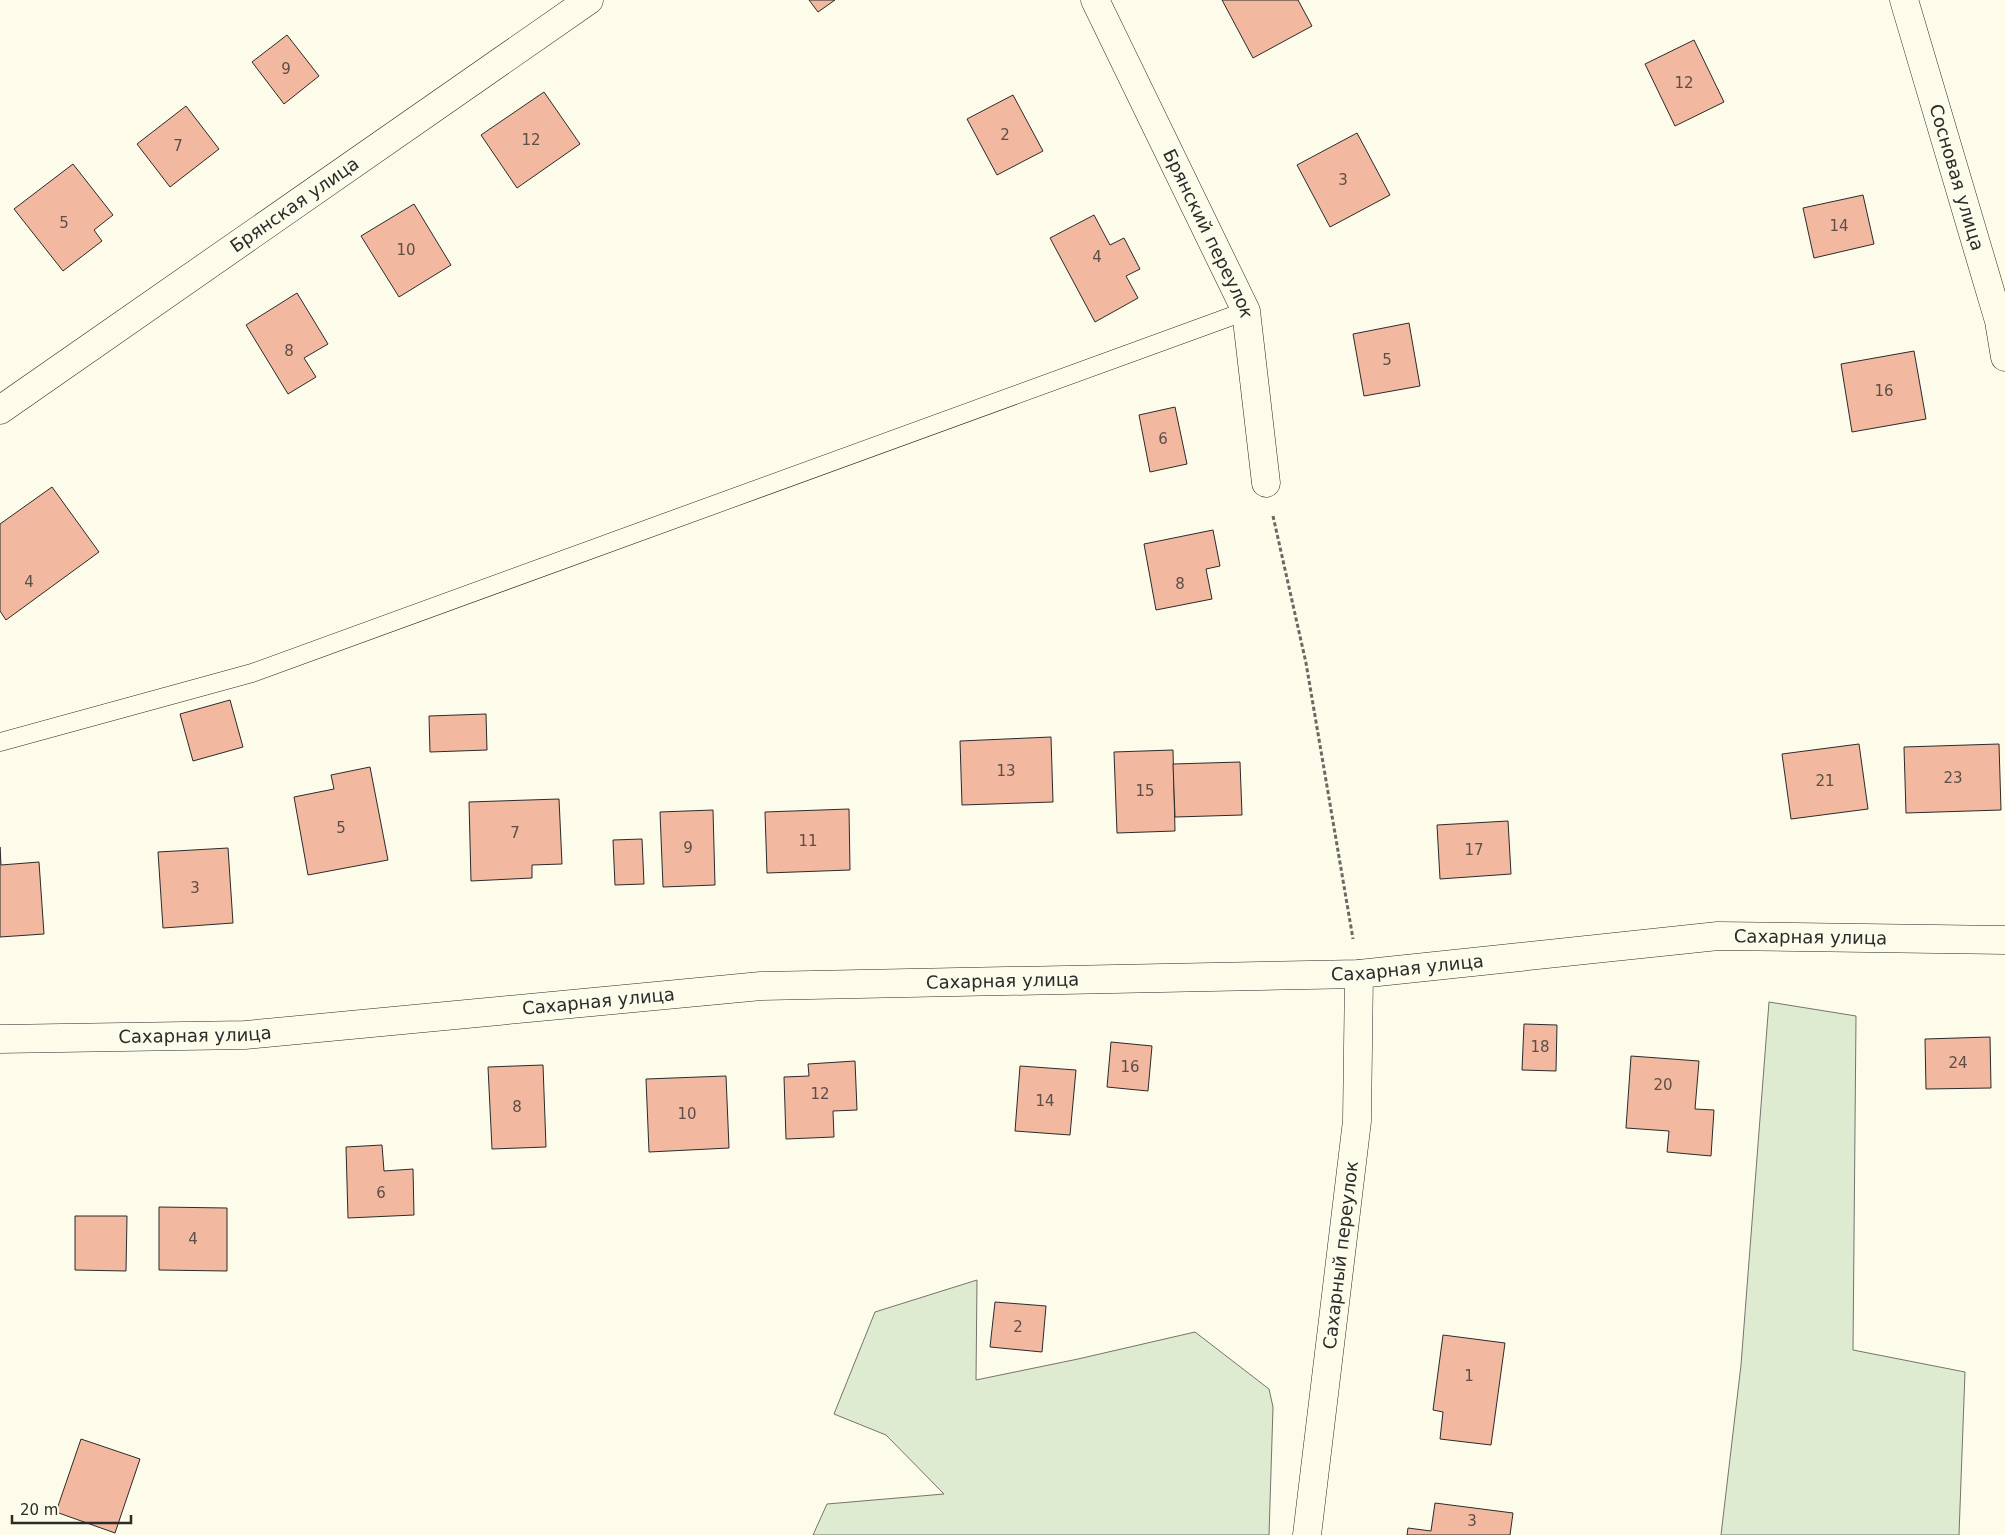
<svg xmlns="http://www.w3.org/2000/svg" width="2005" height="1535" viewBox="0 0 2005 1535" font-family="'DejaVu Sans',sans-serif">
<rect width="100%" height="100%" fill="#fdfbea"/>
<g fill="#deebd1" stroke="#74746e">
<path d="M1769,1002L1856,1016L1853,1350L1965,1372L1959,1535H1721L1741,1365Z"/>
<path d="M977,1280L976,1380L1078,1359L1195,1332L1269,1389L1273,1407L1269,1535H813L827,1504L944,1494L886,1435L834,1414L875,1312Z"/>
</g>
<g fill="#f2b8a0" stroke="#2b2b2b">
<path d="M809,0H835L818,12Z"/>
<path d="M1222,0H1298L1312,26L1253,58Z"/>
<path d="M287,35L319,76L284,104L252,62Z"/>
<path d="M1694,40L1724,102L1675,126L1645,64Z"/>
<path d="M544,92L580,144L517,188L481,135Z"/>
<path d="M1013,95L1043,151L997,175L967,119Z"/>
<path d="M186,106L219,149L170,187L137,144Z"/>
<path d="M1357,133L1390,195L1330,227L1297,165Z"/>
<path d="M73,164L113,215L94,230L102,241L63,271L14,209Z"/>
<path d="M1863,195L1874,244L1814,258L1803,208Z"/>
<path d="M414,204L451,265L399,297L361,236Z"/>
<path d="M1094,215L1110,245L1124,238L1140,269L1126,276L1138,298L1095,322L1050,238Z"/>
<path d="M297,293L328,344L304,358L316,377L288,394L246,325Z"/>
<path d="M1409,323L1420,386L1364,396L1353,334Z"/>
<path d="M1914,351L1926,419L1852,432L1841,364Z"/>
<path d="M1175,407L1187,464L1150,472L1139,415Z"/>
<path d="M52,487L99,552L6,620L0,611V524Z"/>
<path d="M1213,530L1220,566L1206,569L1212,599L1156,610L1144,544Z"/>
<path d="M230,700L243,747L193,761L180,714Z"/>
<path d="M486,714L487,750L430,752L429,716Z"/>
<path d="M1051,737L1053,802L962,805L960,741Z"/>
<path d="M1859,744L1868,809L1791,819L1782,754Z"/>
<path d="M1999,744L2001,810L1906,813L1904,747Z"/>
<path d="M1173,750L1175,831L1117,833L1114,752Z"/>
<path d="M1240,762L1242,815L1175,817L1173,764Z"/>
<path d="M370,767L388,860L308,875L294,797L334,789L331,775Z"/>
<path d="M559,799L562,864L532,865V878L471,881L469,802Z"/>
<path d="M849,809L850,870L767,873L765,812Z"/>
<path d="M713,810L715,885L663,887L660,812Z"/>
<path d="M1508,821L1511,874L1440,879L1437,825Z"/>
<path d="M642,839L644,884L615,885L613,840Z"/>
<path d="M0,847L1,865L39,862L44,934L0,937Z"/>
<path d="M228,848L233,923L163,928L158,852Z"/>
<path d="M1524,1024L1557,1025L1556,1071L1522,1070Z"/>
<path d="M1990,1037L1991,1088L1926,1089L1925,1039Z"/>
<path d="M1111,1042L1152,1046L1148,1091L1107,1087Z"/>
<path d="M1631,1056L1699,1061L1695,1109L1714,1110L1711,1156L1667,1152L1669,1131L1626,1128Z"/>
<path d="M855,1061L857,1110L833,1111L834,1137L786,1139L784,1077L809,1076L808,1064Z"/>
<path d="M543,1065L546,1147L492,1149L488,1067Z"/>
<path d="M1020,1066L1076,1070L1070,1135L1015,1131Z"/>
<path d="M726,1076L729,1148L649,1152L646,1079Z"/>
<path d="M382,1145L384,1171L413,1169L414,1215L348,1218L346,1147Z"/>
<path d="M159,1207L227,1208V1271L159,1270Z"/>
<path d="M75,1216H127L126,1271L75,1270Z"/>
<path d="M995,1302L1046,1306L1042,1352L990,1347Z"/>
<path d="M1443,1335L1505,1343L1491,1445L1440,1439L1443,1412L1433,1410Z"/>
<path d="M81,1439L140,1459L115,1533L56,1512Z"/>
<path d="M1435,1503L1513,1513L1510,1535H1407L1408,1528L1431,1531Z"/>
</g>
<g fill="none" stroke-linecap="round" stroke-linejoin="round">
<g stroke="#2b2b2b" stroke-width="19">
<path id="lane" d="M0,742L252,673L1246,311"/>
</g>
<g stroke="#2b2b2b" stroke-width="29">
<g id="street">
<path id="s1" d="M1095,0L1246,311L1266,483"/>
<path id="s2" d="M1904,0L1999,321L2005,357"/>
<path id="s3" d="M0,410L589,0"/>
<path id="s4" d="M0,1039L245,1035L761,986L1359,974L1718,936L2005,940"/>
<path id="s5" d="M1307,1535L1357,1121L1359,974"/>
</g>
</g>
<path stroke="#6a6964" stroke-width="3" stroke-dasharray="4 2.5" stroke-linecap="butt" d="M1273,516L1306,663L1353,939"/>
<use href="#lane" stroke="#fdfbea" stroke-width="18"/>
<use href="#street" stroke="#fdfbea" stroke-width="28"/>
</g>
<g text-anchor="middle" stroke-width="4" stroke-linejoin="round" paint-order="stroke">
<g font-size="15" fill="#5d4e48">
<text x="286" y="74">9</text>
<text x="1684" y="88">12</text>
<text x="1005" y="140">2</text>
<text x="531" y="145">12</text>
<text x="178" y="151">7</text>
<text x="1343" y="185">3</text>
<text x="64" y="228">5</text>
<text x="1839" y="231">14</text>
<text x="406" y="255">10</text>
<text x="1097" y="262">4</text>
<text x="289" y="356">8</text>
<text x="1387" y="365">5</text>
<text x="1884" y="396">16</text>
<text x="1163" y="444">6</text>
<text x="29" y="587">4</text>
<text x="1180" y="589">8</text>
<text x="1006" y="776">13</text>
<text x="1953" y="783">23</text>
<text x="1825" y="786">21</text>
<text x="1145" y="796">15</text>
<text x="341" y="833">5</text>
<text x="515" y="838">7</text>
<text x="808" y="846">11</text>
<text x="688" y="853">9</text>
<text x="1474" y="855">17</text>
<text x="195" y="893">3</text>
<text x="1540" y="1052">18</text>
<text x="1958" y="1068">24</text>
<text x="1130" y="1072">16</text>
<text x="1663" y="1090">20</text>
<text x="820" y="1099">12</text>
<text x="1045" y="1106">14</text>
<text x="517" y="1112">8</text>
<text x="687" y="1119">10</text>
<text x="381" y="1198">6</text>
<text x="193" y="1244">4</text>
<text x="1018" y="1332">2</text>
<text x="1469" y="1381">1</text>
<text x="1472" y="1526">3</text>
</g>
<g font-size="18" fill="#2b2b2b" stroke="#fdfbea">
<text dy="6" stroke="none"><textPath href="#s2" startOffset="185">Сосновая улица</textPath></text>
<text dy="6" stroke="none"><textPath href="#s3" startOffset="359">Брянская улица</textPath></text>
<text dy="6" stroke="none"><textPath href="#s1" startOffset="260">Брянский переулок</textPath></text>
<text dy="6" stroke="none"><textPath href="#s4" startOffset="1815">Сахарная улица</textPath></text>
<text dy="6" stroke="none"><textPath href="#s4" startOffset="1410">Сахарная улица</textPath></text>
<text dy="6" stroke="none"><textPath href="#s4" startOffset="1005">Сахарная улица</textPath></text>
<text dy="6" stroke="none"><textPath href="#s4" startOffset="600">Сахарная улица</textPath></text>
<text dy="6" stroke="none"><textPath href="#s4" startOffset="195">Сахарная улица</textPath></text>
<text dy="6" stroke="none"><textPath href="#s5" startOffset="282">Сахарный переулок</textPath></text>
</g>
</g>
<path d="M12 1515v8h119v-8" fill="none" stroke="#2b2b2b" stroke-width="2.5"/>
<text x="20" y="1515" font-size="15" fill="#2b2b2b" stroke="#fdfbea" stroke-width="4" paint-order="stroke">20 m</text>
</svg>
